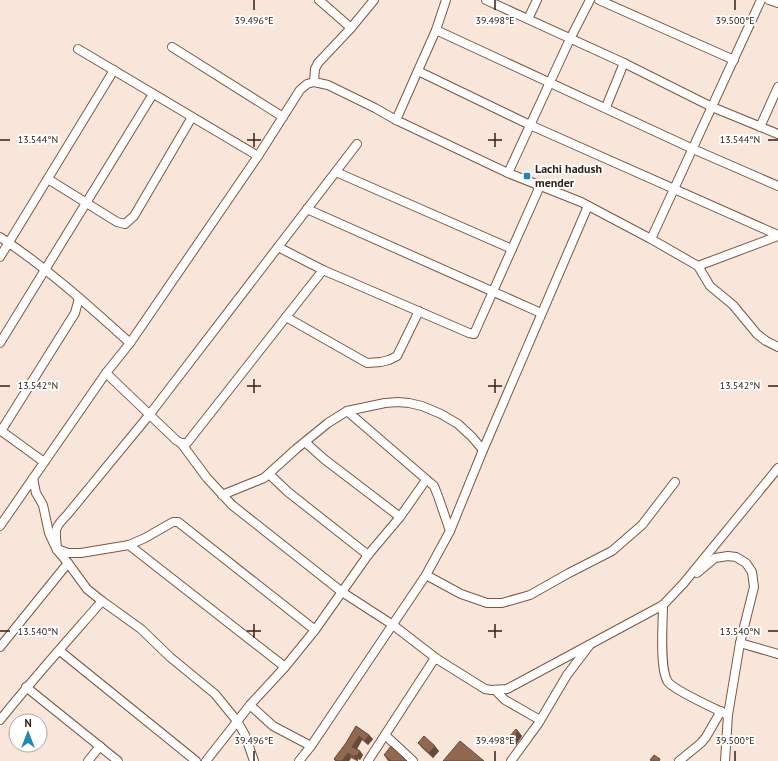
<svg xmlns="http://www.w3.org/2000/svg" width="778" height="761" viewBox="0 0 778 761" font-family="'PT Sans',sans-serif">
<rect width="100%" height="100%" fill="#f9e6db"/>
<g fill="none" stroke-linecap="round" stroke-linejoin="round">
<g stroke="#7d563f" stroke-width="10">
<g id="minor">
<path d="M319,0L351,28"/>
<path d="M486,0L624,63L712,107L778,134"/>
<path d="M599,0L734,60"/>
<path d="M769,0L778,3"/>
<path d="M528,19L537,0"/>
<path d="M436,30L693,149L778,186"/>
<path d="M172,47L283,117"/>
<path d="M78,49L258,156"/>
<path d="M418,71L530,125L778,235"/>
<path d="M314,82L315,69L318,63L351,28L374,0"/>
<path d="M606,107L624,63"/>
<path d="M396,120L436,30L446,0"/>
<path d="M760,127L778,87"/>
<path d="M336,172L512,249"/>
<path d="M508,173L570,39L590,0"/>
<path d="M48,179L117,222L125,224L134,216L192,117"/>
<path d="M307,209L541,313"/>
<path d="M0,237C47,268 88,305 130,343"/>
<path d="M651,239L761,0"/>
<path d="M278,247L323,270L469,333L474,334L540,186"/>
<path d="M0,257L114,70"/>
<path d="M698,266L778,236"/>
<path d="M286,317L367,363L381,362L389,360L397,356L419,311"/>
<path d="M0,343L153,94"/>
<path d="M106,373L176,440L181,443H187L323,270"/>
<path d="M347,411L434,486L438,496L450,531"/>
<path d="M0,430L44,462"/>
<path d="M1,431L75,313L79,298"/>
<path d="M305,442L324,459L400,517"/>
<path d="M181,443L207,478L232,505L342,592L393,625L437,659L485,689L491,690L507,689L522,681L663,605L683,584L778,468"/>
<path d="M269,474L288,492L368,555"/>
<path d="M222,495L264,478L296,449L328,423L347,411L385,403L398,402L409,403L422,406L441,414L458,424L472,437L483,450"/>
<path d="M0,526L106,373L130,343L258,156L300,90L307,84L314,82L328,85L375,108L396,120L508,173L581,202L651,239L698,266L710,286L733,305L757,334L766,341L778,347"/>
<path d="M129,545L285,667"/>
<path d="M57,549L68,553H81L129,545L145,538L173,522H178L315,630"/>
<path d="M57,550C56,530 52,530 67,515L150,414L357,144"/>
<path d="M697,573L715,558L728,556L736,557L746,563L752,572L754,587L740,643L728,715L725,761"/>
<path d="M426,575L461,594L487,603H502L530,595L569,573L612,551L642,525L675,482"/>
<path d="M102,601L141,629L170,657L215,694L237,721L245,735L254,761"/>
<path d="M663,605C663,622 659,669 668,682C675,691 716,709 728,715"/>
<path d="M740,643L778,654"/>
<path d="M0,647L68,563"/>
<path d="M60,651L196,761"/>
<path d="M26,687L118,761"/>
<path d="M495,690L505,700L540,720"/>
<path d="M250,705L273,726L311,746"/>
<path d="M0,720C33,679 68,640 102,601L87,589L68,563L57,550L49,533L43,505L36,493L33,478"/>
<path d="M385,735L413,761"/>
<path d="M88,761L100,746"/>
<path d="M206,761L250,705L285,667L315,630L368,555L400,517L426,480"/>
<path d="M299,761L311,746L426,575L450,531L483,450L588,206"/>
<path d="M368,761L433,661L437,659"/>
<path d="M511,761L538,724L567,675L589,646"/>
<path d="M679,761L701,743L706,737L721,711"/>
</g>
</g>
<use href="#minor" stroke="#fff" stroke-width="8"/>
</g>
<g fill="#7d5a46">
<path d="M356,726L369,735L373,739L368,745L362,740L357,749L360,751L363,755L360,760L358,759V761H357L351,758L349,761H335L334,759L346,743Z"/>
<path d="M518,731L522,736L516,745L513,743L509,737Z"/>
<path d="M418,743L439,751L433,758L422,748Z"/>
<path d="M384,755L407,761H388Z"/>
</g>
<g fill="#664a39">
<path d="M518,731L522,736L516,745L512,739Z"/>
<path d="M369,735L373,739L368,745L365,741Z"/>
<path d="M359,736L362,740L356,751L352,747Z"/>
<path d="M435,746L439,751L433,758L429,753Z"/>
<path d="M360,751L363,755L360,760L357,756Z"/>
<path d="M348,753L351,758L349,761H342Z"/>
<path d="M355,755L358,759V761L354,757Z"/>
</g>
<g fill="#916951" stroke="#664a39">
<path d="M356,726L369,735L365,741L359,736L352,747L360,751L357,756L355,755L354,757L348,753L342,761H337L334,759L346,743Z"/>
<path d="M516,729L518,731L512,739L509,737Z"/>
<path d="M424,736L435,746L429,753L418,743Z"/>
<path d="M460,741L484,761H443Z"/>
<path d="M391,746L407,761H391L384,755Z"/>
<path d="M654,755L660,759L659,761H652L650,760Z"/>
</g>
<path fill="none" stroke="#322117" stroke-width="1.5" d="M254,0V10M495,0V10M735,0V10M254,133V147M495,133V147M0,140H10M247,140H261M488,140H502M768,140H778M254,379V393M495,379V393M0,386H10M247,386H261M488,386H502M768,386H778M254,624V638M495,624V638M0,631H10M247,631H261M488,631H502M768,631H778M254,751V761M495,751V761M735,751V761"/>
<rect fill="#2487b1" stroke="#fff" stroke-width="1.5" x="523" y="172" width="8" height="8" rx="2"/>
<g text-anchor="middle" stroke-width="4" stroke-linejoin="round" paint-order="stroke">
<g font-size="12" font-weight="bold" fill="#322117" stroke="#fff" text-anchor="start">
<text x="535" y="173">Lachi hadush<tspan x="535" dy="14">mender</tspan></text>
</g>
</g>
<g font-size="10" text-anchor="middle" fill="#322117" stroke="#fff" stroke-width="4" stroke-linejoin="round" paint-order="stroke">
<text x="254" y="24">39.496°E</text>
<text x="495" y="24">39.498°E</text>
<text x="735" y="24">39.500°E</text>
<text x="38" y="143">13.544°N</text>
<text x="740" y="143">13.544°N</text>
<text x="38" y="389">13.542°N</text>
<text x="740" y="389">13.542°N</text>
<text x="38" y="635">13.540°N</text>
<text x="740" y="635">13.540°N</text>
<text x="254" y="744">39.496°E</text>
<text x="495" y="744">39.498°E</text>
<text x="735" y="744">39.500°E</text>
</g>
<g transform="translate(28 733)"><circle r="19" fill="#ffffff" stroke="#ada6a2"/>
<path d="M0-3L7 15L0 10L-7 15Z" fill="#2487b1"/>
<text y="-6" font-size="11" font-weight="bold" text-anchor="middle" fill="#322117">N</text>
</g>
</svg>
